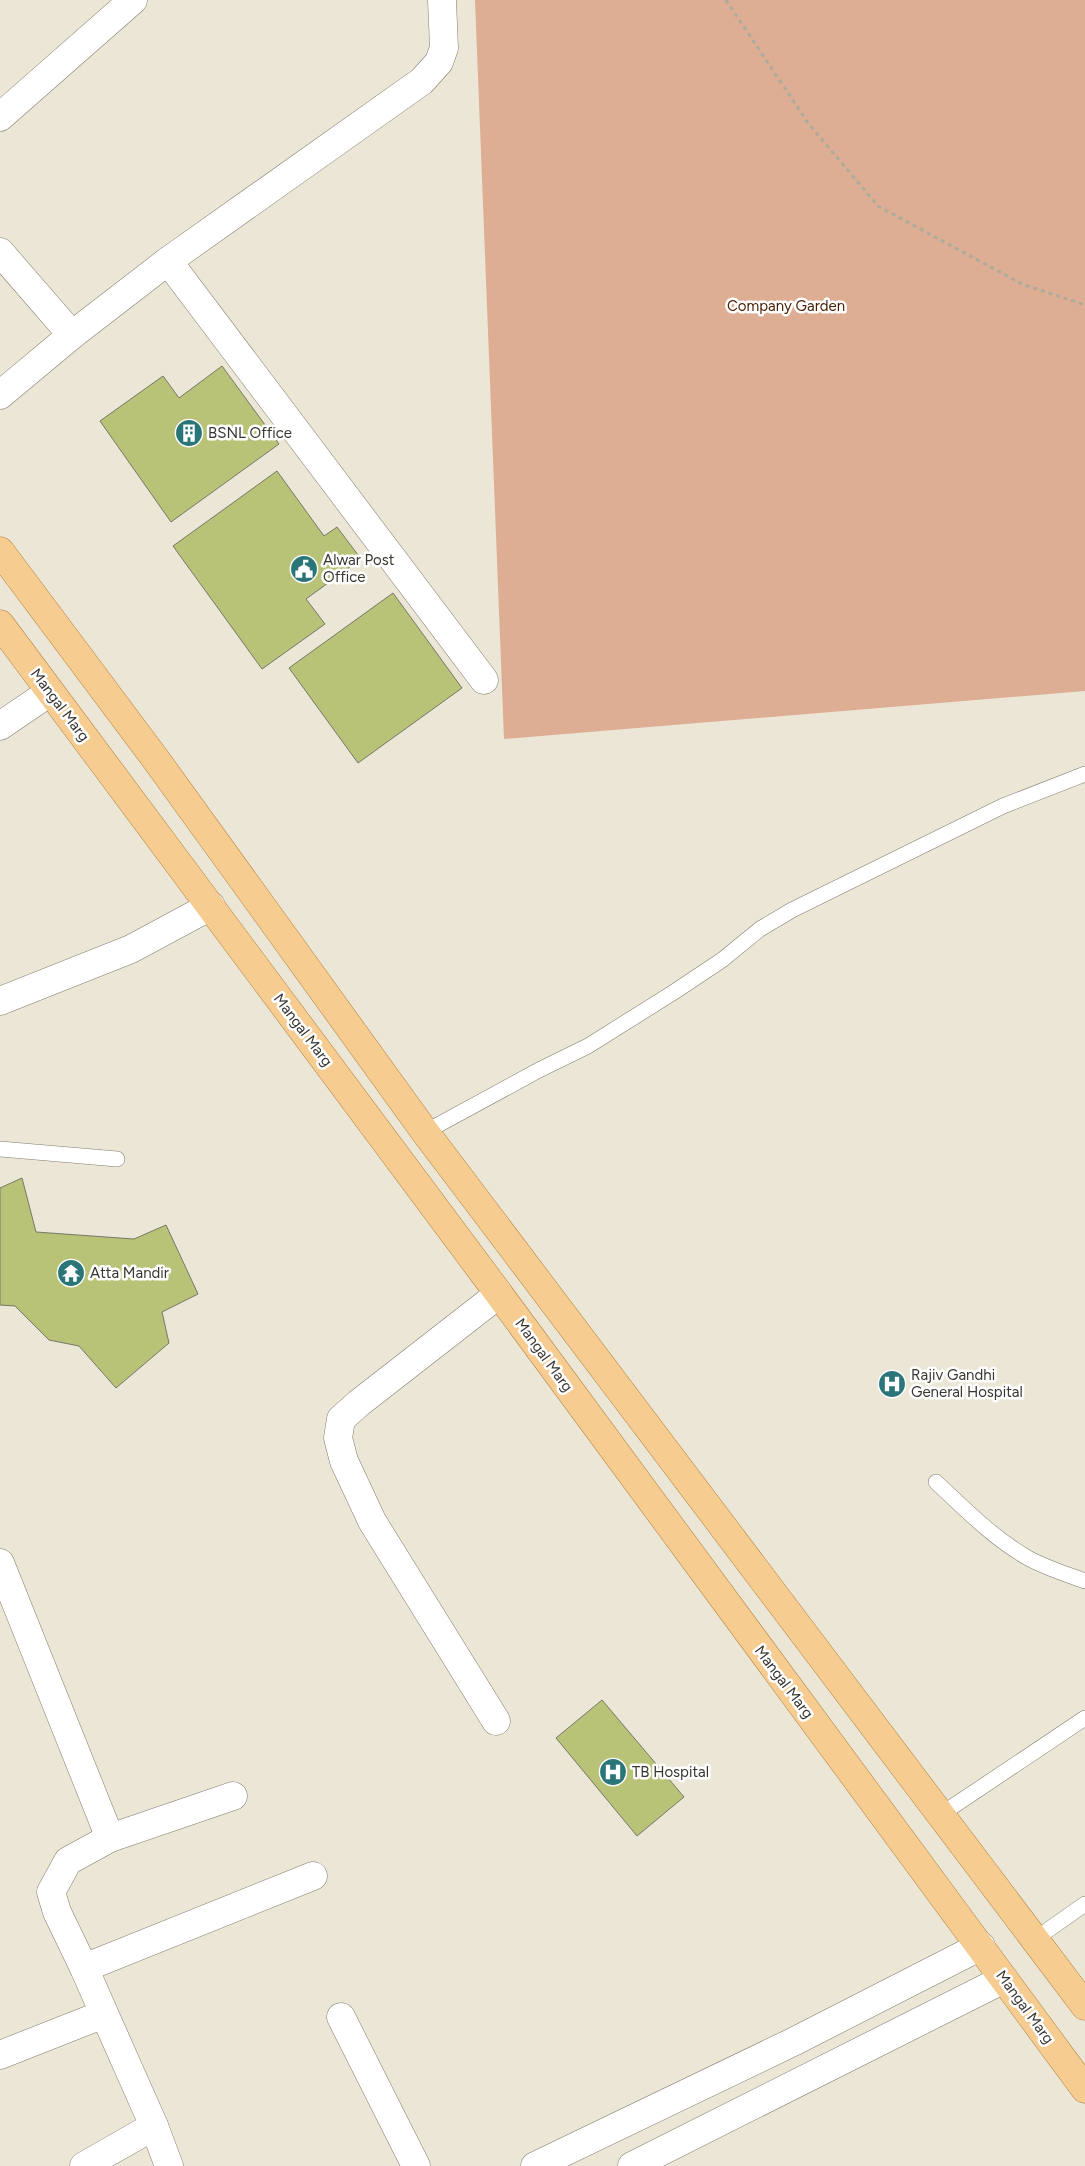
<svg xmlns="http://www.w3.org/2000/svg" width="1085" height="2166" viewBox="0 0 1085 2166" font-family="Figtree,sans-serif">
<rect width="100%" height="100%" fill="#ebe6d5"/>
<path fill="#ddae94" d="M475,0H1085V691L504,739Z"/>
<g fill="#b9c377" stroke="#757868">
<path d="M222,366L279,444L171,522L100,421L163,376L179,398Z"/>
<path d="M277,471L324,536L337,527L361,559L306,599L325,624L262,669L173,546Z"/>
<path d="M393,593L462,688L358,763L289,668Z"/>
<path d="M22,1178L36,1232L134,1239L166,1225L198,1294L162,1312L169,1343L116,1388L79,1346L49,1340L15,1306L0,1305V1188Z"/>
<path d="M602,1700L684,1797L637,1836L556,1738Z"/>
</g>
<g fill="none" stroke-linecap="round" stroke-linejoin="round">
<g stroke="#817c6d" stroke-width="16">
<g id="lane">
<path d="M425,1132L539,1070L588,1046L674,992L722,960L760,929L792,910L1003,806L1085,774"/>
<path d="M0,1149L117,1159"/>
<path d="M936,1482C965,1509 993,1538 1028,1558C1046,1568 1066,1574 1085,1581"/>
<path d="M940,1815L1085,1718"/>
<path d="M1048,1930L1085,1904"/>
</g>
</g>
<g stroke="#817c6d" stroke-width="29">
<g id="street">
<path d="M0,117L133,0"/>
<path d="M0,252L72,335"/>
<path d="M168,261L484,680"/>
<path d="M0,395L72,335L168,261L422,81L439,62L444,48L442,0"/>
<path d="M0,726L50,692"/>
<path d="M0,1001L131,949L211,906"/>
<path d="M0,1563L110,1838"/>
<path d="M496,1721L372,1521L344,1461L338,1438L341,1419L359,1403L499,1294"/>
<path d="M84,1968L313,1876"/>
<path d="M341,2017L416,2166"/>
<path d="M0,2055L104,2014"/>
<path d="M84,2166L154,2126"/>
<path d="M169,2166L154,2126L84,1968L57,1912L51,1892L68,1861L110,1838L233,1796"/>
<path d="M535,2166L793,2042L981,1946"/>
<path d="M632,2166L1004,1979"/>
</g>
</g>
<g stroke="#b0813e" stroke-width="29">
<g id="primary">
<path d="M0,551L157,761L425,1132L1085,2006"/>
<path d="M0,624L499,1294L1085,2089"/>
</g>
</g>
<path stroke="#aeaa9c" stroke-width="3" stroke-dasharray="4 4" stroke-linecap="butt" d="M726,0L808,123L878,206L1022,284L1085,305"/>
<use href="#lane" stroke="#fff" stroke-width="15"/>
<use href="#street" stroke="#fff" stroke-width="28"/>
<use href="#primary" stroke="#f7cc90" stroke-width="28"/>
</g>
<defs>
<g id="building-disc" transform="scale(1.4375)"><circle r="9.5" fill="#2a7578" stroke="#fff"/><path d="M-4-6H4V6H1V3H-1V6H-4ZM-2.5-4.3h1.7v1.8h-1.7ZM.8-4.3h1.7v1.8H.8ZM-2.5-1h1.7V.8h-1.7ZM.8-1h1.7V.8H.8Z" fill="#fff"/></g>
<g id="civic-disc" transform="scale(1.4375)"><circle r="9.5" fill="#2a7578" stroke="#fff"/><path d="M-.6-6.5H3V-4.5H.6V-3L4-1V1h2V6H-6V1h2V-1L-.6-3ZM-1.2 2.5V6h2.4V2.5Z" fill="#fff"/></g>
<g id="temple-disc" transform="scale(1.4375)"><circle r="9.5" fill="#2a7578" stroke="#fff"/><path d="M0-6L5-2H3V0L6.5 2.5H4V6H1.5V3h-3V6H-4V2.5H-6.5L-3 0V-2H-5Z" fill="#fff"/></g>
<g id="hospital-disc" transform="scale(1.4375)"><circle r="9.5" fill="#2a7578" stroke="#fff"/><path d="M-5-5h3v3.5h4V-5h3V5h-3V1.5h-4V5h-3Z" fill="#fff"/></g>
</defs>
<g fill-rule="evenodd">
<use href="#building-disc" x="189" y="433"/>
<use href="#civic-disc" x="304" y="569"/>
<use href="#temple-disc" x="71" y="1273"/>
<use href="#hospital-disc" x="892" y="1384"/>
<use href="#hospital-disc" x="613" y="1772"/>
</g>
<g text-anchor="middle" stroke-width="5" stroke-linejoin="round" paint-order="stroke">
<g font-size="15" fill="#481d00" stroke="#fff">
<text x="786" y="311">Company Garden</text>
</g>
<g font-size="15" fill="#38362f" stroke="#fff" text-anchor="start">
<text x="208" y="438">BSNL Office</text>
<text x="323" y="565">Alwar Post<tspan x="323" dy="17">Office</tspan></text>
<text x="90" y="1278">Atta Mandir</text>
<text x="911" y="1380">Rajiv Gandhi<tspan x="911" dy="17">General Hospital</tspan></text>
<text x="632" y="1777">TB Hospital</text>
</g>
<g font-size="15" fill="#38362f" stroke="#fff">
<text transform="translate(60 705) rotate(53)" y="5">Mangal Marg</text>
<text transform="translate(303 1030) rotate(53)" y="5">Mangal Marg</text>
<text transform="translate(544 1355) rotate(54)" y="5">Mangal Marg</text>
<text transform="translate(784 1682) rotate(53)" y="5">Mangal Marg</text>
<text transform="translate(1025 2007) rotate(54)" y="5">Mangal Marg</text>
</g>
</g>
</svg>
